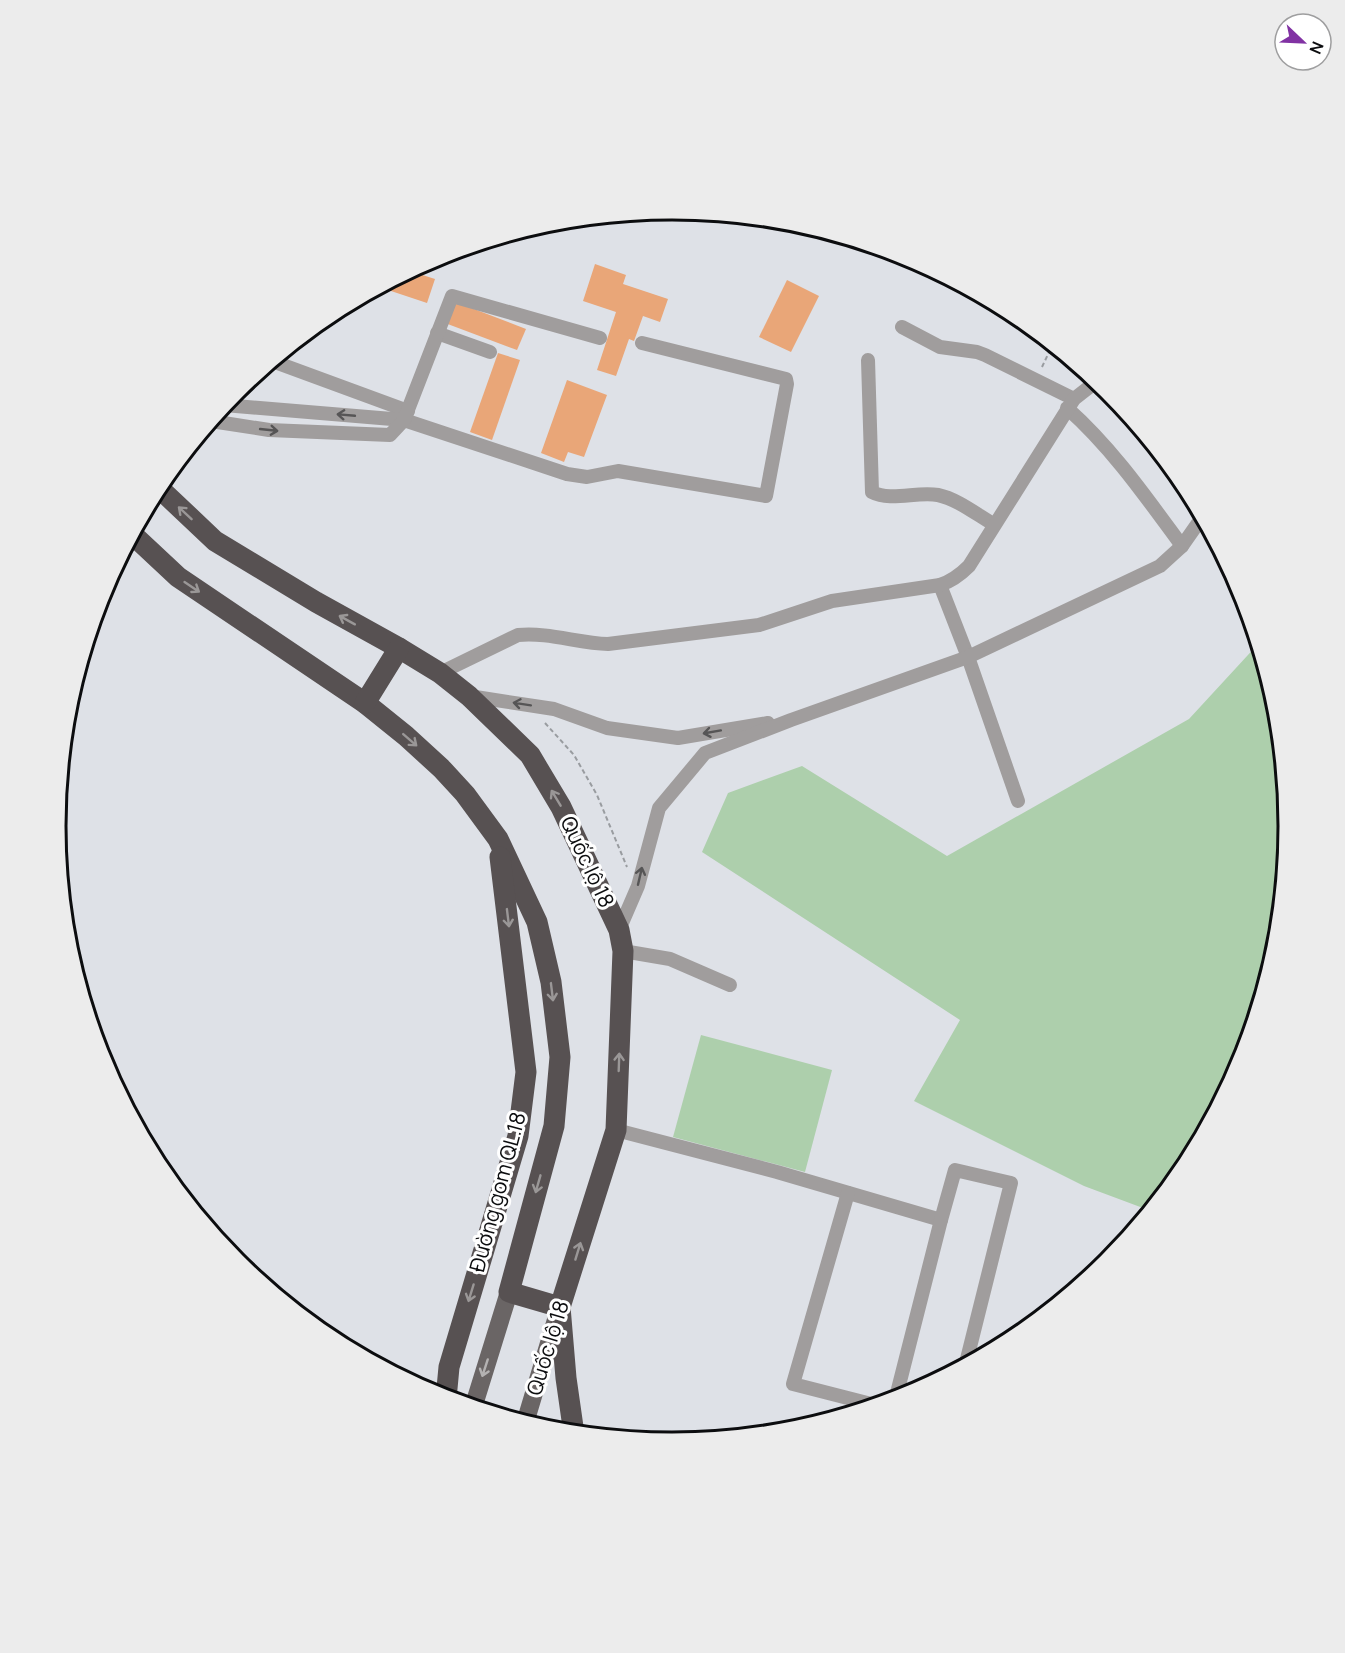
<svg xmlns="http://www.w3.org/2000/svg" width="1345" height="1653" viewBox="0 0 1345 1653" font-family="Manrope,sans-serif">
<rect width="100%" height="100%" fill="#dee1e7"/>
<g fill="#adcfac">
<path d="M1259,643L1278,706L1289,827L1278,947L1242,1063L1185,1170L1151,1211L1084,1186L914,1101L960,1020L702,852L728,793L802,766L947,856L1189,719Z"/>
<path d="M701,1035L832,1070L805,1172L673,1137Z"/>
</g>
<g fill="#e9a678">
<path d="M595,264L626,275L623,284L668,299L660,322L643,316L634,341L629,339L616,376L597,370L616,312L583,301Z"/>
<path d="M410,271L435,279L427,303L379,287Z"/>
<path d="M787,280L819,296L791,352L759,337Z"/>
<path d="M453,301L526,329L517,350L445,323Z"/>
<path d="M498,353L520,360L492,440L470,432Z"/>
<path d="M567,380L607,395L584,457L568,452L564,462L541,453Z"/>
</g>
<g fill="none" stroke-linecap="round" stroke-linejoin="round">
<g stroke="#999ca0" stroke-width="2" stroke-dasharray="4.5 3" stroke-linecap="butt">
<path d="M1042,367L1051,348L1050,342"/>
<path d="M545,723L574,755L597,795L627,867"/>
</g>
<g stroke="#a09d9d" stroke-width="14">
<path d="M902,327L940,347L977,352L985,355L1074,399"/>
<path d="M437,333L490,352"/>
<path d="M868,360L872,492C891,502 917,491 938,495C957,499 976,514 993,524"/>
<path d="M272,361L408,411"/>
<path d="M224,405L404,420L567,474L587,477L618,471L766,496L787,384L786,379L642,343"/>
<path d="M1067,408C1112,448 1146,497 1182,546"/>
<path d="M211,421L269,430L390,435L404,420L452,296L600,338"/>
<path d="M940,585L968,657L1018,801"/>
<path d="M440,673L518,635C548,632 578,643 608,644L759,625L832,601L940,585C952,581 960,575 969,566L1074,399L1097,381"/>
<path d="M469,696L554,709L607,728L678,738L768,723"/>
<path d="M619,930L638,886L659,808L705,753L791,720L968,657L1160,566L1182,546L1203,516"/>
<path d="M623,951L670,959L730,985"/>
<path d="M616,1130L777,1172L941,1220"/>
<path d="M848,1193L793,1384L879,1406"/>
<path d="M895,1401L941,1220L955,1170L1011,1183L965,1367"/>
</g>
<g stroke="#6a6565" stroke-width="18">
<path d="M473,1408L509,1292"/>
<path d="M525,1423L558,1313"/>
</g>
<g stroke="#575152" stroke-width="21">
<path d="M158,487L215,541L316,602L399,648L440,673L469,696L530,755L561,807L619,930L623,951L616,1130L560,1307L566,1378L574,1434"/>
<path d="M132,534L178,577L365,703L406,736L441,768L465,794L498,839L537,922L551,982L560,1057L554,1126L509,1292L560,1307"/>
<path d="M365,703L399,648"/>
<path d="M446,1399L449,1367L518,1136L526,1072L500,857"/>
</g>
</g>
<defs><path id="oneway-shaft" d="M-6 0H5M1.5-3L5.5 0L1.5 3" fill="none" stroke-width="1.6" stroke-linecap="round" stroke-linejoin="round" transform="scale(1.5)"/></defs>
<g stroke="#565556">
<use href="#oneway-shaft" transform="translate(346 415) rotate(-175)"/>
<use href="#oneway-shaft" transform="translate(269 430) rotate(6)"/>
<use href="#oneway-shaft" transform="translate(522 704) rotate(-171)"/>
<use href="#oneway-shaft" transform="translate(712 732) rotate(170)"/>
<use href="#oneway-shaft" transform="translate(640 876) rotate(-77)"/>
</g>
<g stroke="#9a9797">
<use href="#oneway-shaft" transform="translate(185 513) rotate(-137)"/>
<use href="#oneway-shaft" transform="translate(192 587) rotate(34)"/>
<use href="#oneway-shaft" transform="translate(347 620) rotate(-151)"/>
<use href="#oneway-shaft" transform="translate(410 740) rotate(41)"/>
<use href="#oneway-shaft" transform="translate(556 798) rotate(-121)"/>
<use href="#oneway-shaft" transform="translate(508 918) rotate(83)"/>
<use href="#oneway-shaft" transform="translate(552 992) rotate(83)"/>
<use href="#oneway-shaft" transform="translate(619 1062) rotate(-88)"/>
<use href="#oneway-shaft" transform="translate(538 1184) rotate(106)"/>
<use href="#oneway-shaft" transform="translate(578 1251) rotate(-73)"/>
<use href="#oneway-shaft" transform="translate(471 1293) rotate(107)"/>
</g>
<use stroke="#b4b2b2" href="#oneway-shaft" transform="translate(485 1368) rotate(108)"/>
<g text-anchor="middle" stroke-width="6" stroke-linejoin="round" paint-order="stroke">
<g font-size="21" fill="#0c0d0f" stroke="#fff">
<text transform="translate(587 862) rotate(65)" y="7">Quốc lộ 18</text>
<text transform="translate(498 1192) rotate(-75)" y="7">Đường gom QL.18</text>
<text transform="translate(548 1348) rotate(-73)" y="7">Quốc lộ 18</text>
</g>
</g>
<path d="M0 0H1345V1653H0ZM66 826a606 606 0 1 1 1212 0a606 606 0 1 1-1212 0Z" fill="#ececec" fill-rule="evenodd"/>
<path fill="none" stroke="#0c0d0f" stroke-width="3" d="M66 826a606 606 0 1 1 1212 0a606 606 0 1 1-1212 0Z"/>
<g transform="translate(1303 42) rotate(113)"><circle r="28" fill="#ffffff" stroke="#9e9e9f" stroke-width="1.5"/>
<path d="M0-4.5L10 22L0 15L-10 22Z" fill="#8132a3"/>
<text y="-9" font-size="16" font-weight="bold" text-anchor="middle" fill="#0c0d0f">N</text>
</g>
</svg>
